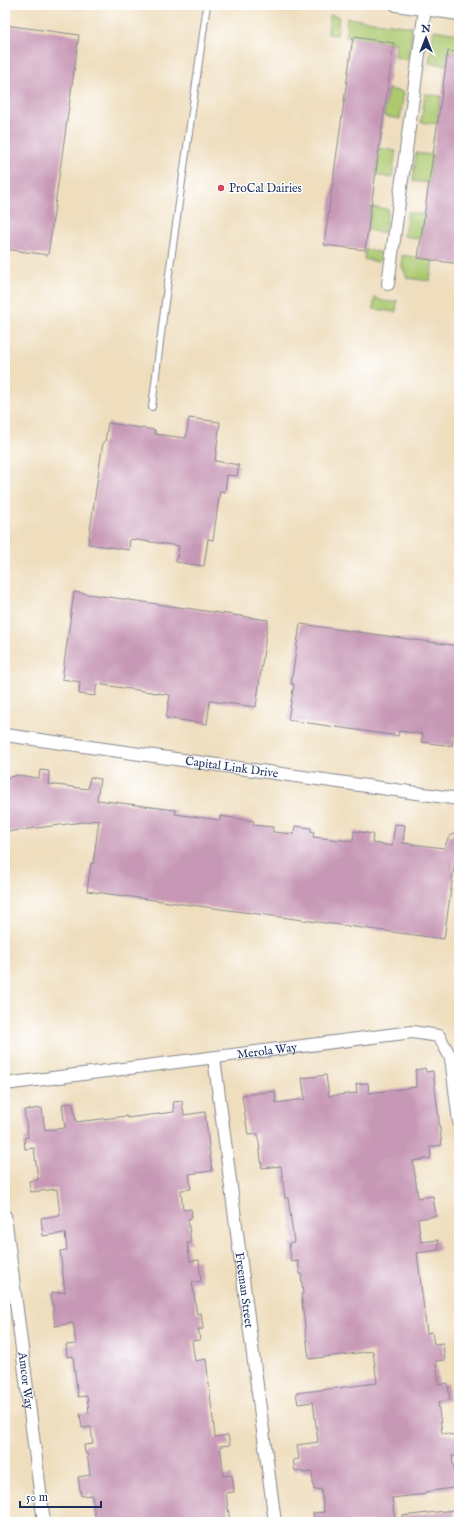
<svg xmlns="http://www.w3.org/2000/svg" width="464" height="1527" viewBox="0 0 464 1527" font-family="'IM FELL English',serif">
<rect width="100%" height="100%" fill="#fff"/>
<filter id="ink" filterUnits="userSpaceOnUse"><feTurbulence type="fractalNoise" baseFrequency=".025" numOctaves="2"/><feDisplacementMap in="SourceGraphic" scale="8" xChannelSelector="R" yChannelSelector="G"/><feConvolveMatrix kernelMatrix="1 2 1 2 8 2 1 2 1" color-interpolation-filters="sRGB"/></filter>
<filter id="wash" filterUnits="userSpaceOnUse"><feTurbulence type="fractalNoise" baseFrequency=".012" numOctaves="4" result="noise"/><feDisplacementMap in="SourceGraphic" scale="16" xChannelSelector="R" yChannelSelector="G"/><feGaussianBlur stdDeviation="0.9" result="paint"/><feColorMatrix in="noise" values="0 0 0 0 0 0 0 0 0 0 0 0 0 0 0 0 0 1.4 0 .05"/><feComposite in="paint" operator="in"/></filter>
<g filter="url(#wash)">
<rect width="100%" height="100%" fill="#efdebe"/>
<g fill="#acc96f" stroke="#647c66">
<path d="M330,15L339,16L337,35L328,34Z"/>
<path d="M347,18L413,27L408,60L395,57L396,43L346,37Z"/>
<path d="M434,30L459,34V53L448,51L446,65L429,63Z"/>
<path d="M388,89L404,92L400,119L384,116Z"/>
<path d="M425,94L441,96L437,124L421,122Z"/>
<path d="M379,148L396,151L392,178L376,175Z"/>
<path d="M416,153L433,155L429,183L413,181Z"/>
<path d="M371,207L388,209L384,233L368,230Z"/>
<path d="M408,212L425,215L421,239L404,236Z"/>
<path d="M365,250L381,252L380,260L378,262L364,259Z"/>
<path d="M402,255L433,260L430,281L407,278L402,266Z"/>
<path d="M375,297C382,302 389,303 397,300L396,312L373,309Z"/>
</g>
<g id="blocks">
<g fill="#c798b6">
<path d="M5,25L79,35L48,255L5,249Z"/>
<path d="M353,37L394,43L365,250L324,245Z"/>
<path d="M448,51L459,53V264L418,258Z"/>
<path d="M189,418L220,422L215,461L239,465L237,476L227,475L225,492L220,491L213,540L208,539L204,566L176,562L179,546L130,539L129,550L88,544L103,442H105L108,423L155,430V434L186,438Z"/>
<path d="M74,592L268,620L256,707L210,701L207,724L166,718L170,695L97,684L95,696L79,694L80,682L62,679Z"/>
<path d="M300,624L459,646V739L453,738L452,746L421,742L423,734L399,731L398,736L288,720L294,684H291Z"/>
<path d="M40,770L49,771L48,784L88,789L90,777L100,779L97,800L176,810L175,814L220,820V816L254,821L253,825L273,827V832L294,834L295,826L311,828V831L314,832L313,837L353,841L354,831L373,834L372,843L392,846L395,824L405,825L403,843L444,848L449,837L459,831L444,939L87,891L91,863L93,864L99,820L5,832V778L15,776V775L39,778Z"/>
<path d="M425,1068L426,1072L433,1071L442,1145L430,1147L431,1158L413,1161L418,1198L433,1196L436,1216L418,1219L421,1242L438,1240L439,1250L417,1253L427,1333L432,1332L434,1344L443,1343L445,1360L436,1361L439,1385L448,1383L450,1400L438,1402L442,1433L459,1436V1455L452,1456L455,1478L459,1477V1487L425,1492L426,1494L392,1498L395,1522H330L329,1521L315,1522L313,1513L324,1512L321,1489L314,1490L312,1472L302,1473V1470L295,1471L293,1460L299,1459L297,1445L318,1442L313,1402L298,1404L296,1393L377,1383L373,1351L309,1359L301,1294H303L301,1274H300L298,1261L291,1262L289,1243L294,1242L288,1198H285L281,1166L262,1168L258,1134L248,1135L242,1095L275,1091L276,1103L305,1099L302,1078L326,1075L329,1096L357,1093L356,1084L368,1083L369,1093L416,1087V1070Z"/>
<path d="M182,1101L184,1115L205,1112L212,1171L189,1174L191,1189L181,1190L183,1210L191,1209L192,1218L188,1219L191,1243H187L190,1261L199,1260L201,1281L192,1282L197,1314L201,1313L203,1329H198L200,1340L192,1341L195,1361L206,1359L215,1437L228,1435L230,1445L220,1446L224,1476L232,1475L234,1492L226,1493L230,1522H99L98,1517H95L92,1495L81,1496L78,1477L90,1475L87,1453H85L84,1445L93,1444L91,1427L82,1428L80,1414L89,1413L87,1396L78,1397L73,1356L67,1357L66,1345L76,1344L73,1323L55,1326L51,1293L65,1292L60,1251L67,1250L65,1233L43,1236L41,1218L60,1215L57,1189L31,1192L29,1181L38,1180L34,1148L25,1149L24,1138L28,1137L24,1110L42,1108L45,1130L65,1128L62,1104L73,1103L76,1122L127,1116V1118L174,1112L173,1102Z"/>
<path d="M454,1510L456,1522H403L402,1516Z"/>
</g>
</g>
</g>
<g filter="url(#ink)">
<use href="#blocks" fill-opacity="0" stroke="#85868e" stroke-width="1"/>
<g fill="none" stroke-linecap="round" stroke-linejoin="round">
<g stroke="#85868e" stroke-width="8">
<path id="lane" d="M152,407L165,302L207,5"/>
</g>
<g stroke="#85868e" stroke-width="14">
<g id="street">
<path d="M396,5L459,14"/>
<path d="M388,284L425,9"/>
<path id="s1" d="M5,735L459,799"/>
<path id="s2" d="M214,1058L275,1522"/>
<path id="s3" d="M5,1084L412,1032L439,1036L451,1058L459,1122"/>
<path id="s4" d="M5,1216L44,1522"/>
</g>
</g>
<use href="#lane" stroke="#fff" stroke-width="6"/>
<use href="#street" stroke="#fff" stroke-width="12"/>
</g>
</g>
<circle fill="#d1495b" stroke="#fff" stroke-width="1.5" cx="221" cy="188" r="4"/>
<g text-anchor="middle" stroke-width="3" stroke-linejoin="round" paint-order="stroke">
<g font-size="12" fill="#1b2f5e" stroke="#fff" text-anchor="start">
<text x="229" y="192">ProCal Dairies</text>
</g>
<g font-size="12" fill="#1b2f5e" stroke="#fff">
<text dy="4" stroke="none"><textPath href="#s1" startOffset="229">Capital Link Drive</textPath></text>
<text dy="4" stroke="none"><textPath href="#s3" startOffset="264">Merola Way</textPath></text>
<text dy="4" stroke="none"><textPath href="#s2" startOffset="234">Freeman Street</textPath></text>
<text dy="4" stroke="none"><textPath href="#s4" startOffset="166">Amcor Way</textPath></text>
</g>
</g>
<rect width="464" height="1527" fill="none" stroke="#fff" stroke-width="20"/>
<g transform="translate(426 38)" stroke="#ffffff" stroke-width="3" paint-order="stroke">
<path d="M0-3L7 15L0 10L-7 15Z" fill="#1b2f5e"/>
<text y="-6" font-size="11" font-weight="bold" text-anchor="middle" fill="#1b2f5e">N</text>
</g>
<path d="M20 1501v6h81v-6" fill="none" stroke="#1b2f5e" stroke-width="2"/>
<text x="26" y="1501" font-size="12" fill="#1b2f5e" stroke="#ffffff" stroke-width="3" paint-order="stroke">50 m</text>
</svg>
